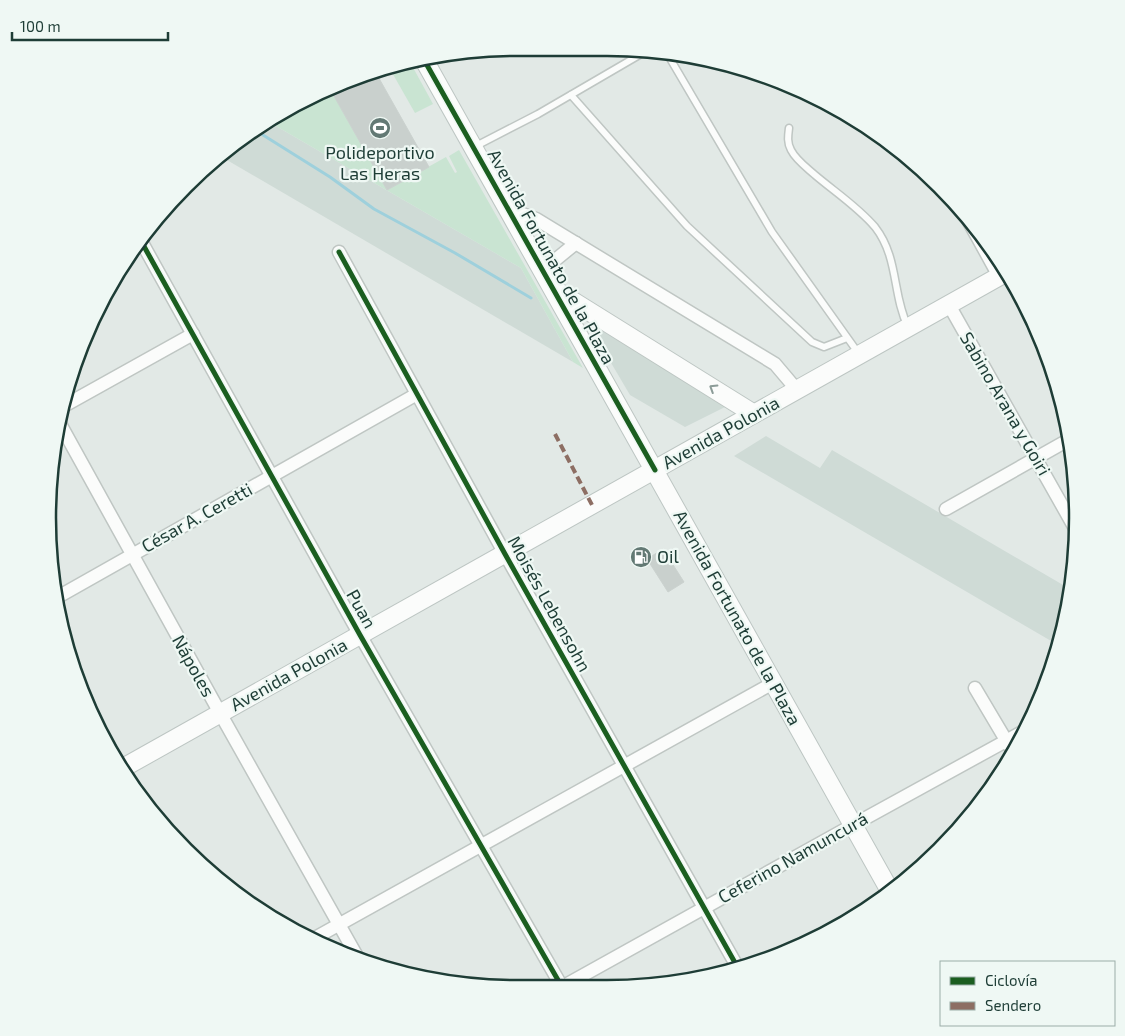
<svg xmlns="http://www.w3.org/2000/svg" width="1125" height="1036" viewBox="0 0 1125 1036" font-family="'Exo 2',sans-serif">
<rect width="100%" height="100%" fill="#e2e9e6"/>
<g fill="#cfdbd6">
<path d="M269,122L521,268L573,362L220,156L232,145Z"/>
<path d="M587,322L727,406L685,427L630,395Z"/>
<path d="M766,436L820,468L832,450L1070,589L1068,610L1058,645L734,456Z"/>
</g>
<g fill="#c9e4d2">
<path d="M410,62L433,104L415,113L390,69Z"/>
<path d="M330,89L387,190L446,157L455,173L457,172L449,156L459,150L583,368L573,362L521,268L269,122L310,96Z"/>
</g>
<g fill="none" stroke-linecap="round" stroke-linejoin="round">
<path stroke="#9ed0dc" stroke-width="3" d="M255,130L330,177L374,209L455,253L531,298"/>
</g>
<g fill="#c9d0cd" stroke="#cbd2cf">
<path d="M376,73L429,167L387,190L330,89Z"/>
<path d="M663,549L684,582L668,592L647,559Z"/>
</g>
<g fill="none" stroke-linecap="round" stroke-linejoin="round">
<g stroke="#bfc6c3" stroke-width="9">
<g id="lane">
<path d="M668,55L772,232L859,354"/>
<path d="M571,95L687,226L812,342L824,347L847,338"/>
<path d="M789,128C788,136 787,143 791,150C796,160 806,167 815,175C835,192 858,207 875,227C899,258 892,294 908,327"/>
<path d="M474,147L538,114L641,54"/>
<path d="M958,208L996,277"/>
</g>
</g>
<g stroke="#bfc6c3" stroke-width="15">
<g id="street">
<path d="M509,209L536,219L775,364L797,390"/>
<path d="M141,241L360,635L562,987"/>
<path d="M339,252L505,554L738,968"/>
<path d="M543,270L576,243"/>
<path d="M949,305L1076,530"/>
<path d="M62,407L193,334"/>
<path d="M59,422L220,713L359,960"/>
<path d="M946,509L1070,439"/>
<path d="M56,598L417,394"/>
<path d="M975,688L1013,752"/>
<path d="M313,939L773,683"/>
<path d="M562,987L853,825L1024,731"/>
</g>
</g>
<g stroke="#bdc6c3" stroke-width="20">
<g id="secondary">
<path d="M423,58L890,891"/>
<path d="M555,290L754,414"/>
<path d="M121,769L1007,272"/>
</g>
</g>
<use href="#lane" stroke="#fbfcfb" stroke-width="6"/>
<use href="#street" stroke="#fbfcfb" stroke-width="12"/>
<use href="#secondary" stroke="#fbfcfb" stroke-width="18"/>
<path stroke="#8d6e63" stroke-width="4" stroke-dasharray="8 4" stroke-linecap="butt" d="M555,434L592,505"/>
<g stroke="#eff8f4" stroke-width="8">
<g id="cycleway">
<path d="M423,58L655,470"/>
<path d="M141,241L360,635L562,987"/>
<path d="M339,252L505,554L738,968"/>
</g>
</g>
<use href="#cycleway" stroke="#1b5e20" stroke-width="5"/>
</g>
<defs><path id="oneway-chevron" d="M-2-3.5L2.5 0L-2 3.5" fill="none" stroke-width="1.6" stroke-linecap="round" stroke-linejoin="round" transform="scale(1.25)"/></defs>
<use stroke="#8c9c98" href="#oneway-chevron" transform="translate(713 388) rotate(-148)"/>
<defs>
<g id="stadium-disc" transform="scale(1.125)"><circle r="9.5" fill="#637974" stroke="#eff8f4"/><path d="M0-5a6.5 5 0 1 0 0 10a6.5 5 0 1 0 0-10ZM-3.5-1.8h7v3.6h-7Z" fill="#fff"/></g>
<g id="fuel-disc" transform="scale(1.125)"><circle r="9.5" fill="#637974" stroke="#eff8f4"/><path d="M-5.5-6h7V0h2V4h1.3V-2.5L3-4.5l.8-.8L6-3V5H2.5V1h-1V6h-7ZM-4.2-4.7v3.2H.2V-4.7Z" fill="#fff"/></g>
</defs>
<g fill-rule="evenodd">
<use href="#stadium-disc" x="380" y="128"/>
<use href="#fuel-disc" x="641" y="557"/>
</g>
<g text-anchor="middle" stroke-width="4.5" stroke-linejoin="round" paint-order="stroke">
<g font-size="18" fill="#1e3d36" stroke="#eff8f4">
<text x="380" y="159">Polideportivo<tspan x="380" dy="21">Las Heras</tspan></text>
<text x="657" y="563" text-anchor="start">Oil</text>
</g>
<g font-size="18" fill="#1e3d36" stroke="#eff8f4">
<text transform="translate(551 257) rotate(61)" y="6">Avenida Fortunato de la Plaza</text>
<text transform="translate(1005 404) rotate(60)" y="6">Sabino Arana y Goiri</text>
<text transform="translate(721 433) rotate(-29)" y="6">Avenida Polonia</text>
<text transform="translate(197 518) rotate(-29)" y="6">César A. Ceretti</text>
<text transform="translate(549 604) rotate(61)" y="6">Moisés Lebensohn</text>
<text transform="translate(361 609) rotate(61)" y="6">Puan</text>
<text transform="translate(737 618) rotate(61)" y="6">Avenida Fortunato de la Plaza</text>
<text transform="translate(193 666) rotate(61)" y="6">Nápoles</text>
<text transform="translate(289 675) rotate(-29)" y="6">Avenida Polonia</text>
<text transform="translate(793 858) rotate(-29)" y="6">Ceferino Namuncurá</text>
</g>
</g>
<path d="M0 0H1125V1036H0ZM518 56H607A462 462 0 0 1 1069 518V518A462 462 0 0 1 607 980H518A462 462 0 0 1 56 518V518A462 462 0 0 1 518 56Z" fill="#eff8f4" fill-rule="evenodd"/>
<path fill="none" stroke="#1e3d36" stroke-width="2.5" d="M518 56H607A462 462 0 0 1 1069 518V518A462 462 0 0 1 607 980H518A462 462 0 0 1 56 518V518A462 462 0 0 1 518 56Z"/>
<rect x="940" y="961" width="175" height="65" fill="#eff8f4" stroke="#9bada8"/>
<rect x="950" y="977" width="25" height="8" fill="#1b5e20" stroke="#9bada8"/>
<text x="985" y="986" font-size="15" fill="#1e3d36">Ciclovía</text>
<rect x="950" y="1002" width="25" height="8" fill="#8d6e63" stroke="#9bada8"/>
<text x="985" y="1011" font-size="15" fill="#1e3d36">Sendero</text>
<path d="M12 32v8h156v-8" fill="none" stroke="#1e3d36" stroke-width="2.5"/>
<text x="20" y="32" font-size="15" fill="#1e3d36" stroke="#eff8f4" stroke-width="4" paint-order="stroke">100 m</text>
</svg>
